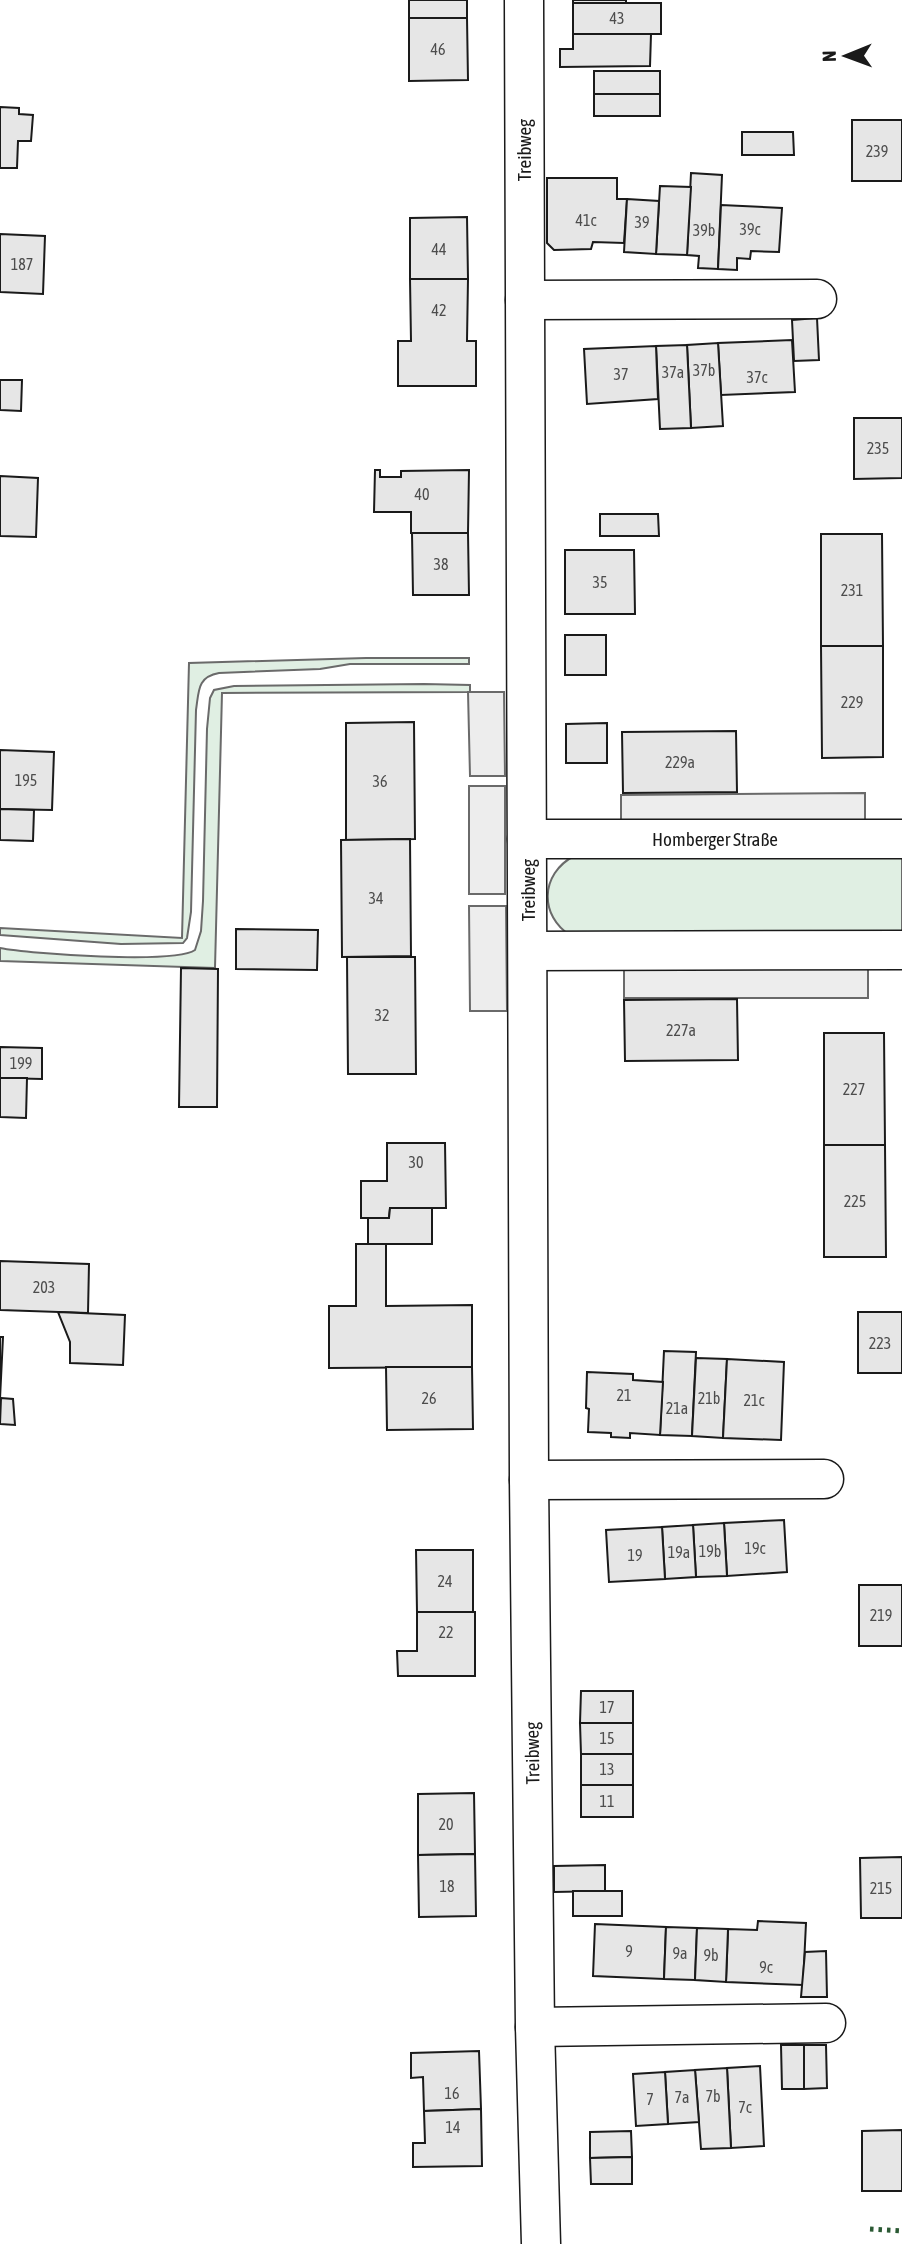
<svg xmlns="http://www.w3.org/2000/svg" width="902" height="2244" viewBox="0 0 902 2244" font-family="'Asap Condensed',sans-serif">
<rect width="100%" height="100%" fill="#fff"/>
<g fill="#e0efe3" stroke="#6a6a6a" stroke-width="2">
<path d="M366,658H469V664H350L320,669L219,673C197,677 199,691 196,710L191,912L187,938L183,943L121,944L0,935V928L182,938L189,663Z"/>
<path d="M424,684L470,685V692L222,693L215,968L0,961V948C29,954 175,964 195,950L201,931L203,901L207,729L210,698L214,690L234,686Z"/>
<path d="M902,851V938L571,936C539,916 540,874 574,856Z"/>
</g>
<g fill="#ededed" stroke="#6a6a6a" stroke-width="2">
<path d="M468,692H504L505,776H470Z"/>
<rect x="469" y="786" width="36" height="108"/>
<path d="M865,793V825L621,827V795Z"/>
<path d="M469,906H506L507,1011H470Z"/>
<rect x="624" y="965" width="244" height="33"/>
</g>
<g fill="#e6e6e6" stroke="#1a1a1a" stroke-width="2">
<rect x="409" y="0" width="58" height="18"/>
<rect x="573" y="0" width="53" height="3"/>
<rect x="573" y="3" width="88" height="31"/>
<path d="M409,18H467L468,80L409,81Z"/>
<path d="M573,34H651L650,66L560,67V49H573Z"/>
<rect x="594" y="71" width="66" height="23"/>
<rect x="594" y="94" width="66" height="22"/>
<path d="M0,107L19,108V114L33,115L31,141H18L17,168H0Z"/>
<rect x="852" y="120" width="50" height="61"/>
<path d="M742,132H793L794,155H742Z"/>
<path d="M691,173L722,175L718,269L698,268L699,256L687,255Z"/>
<path d="M547,178H617V199H627L624,243L593,242L591,249L554,250L547,243Z"/>
<path d="M660,186L691,187L687,255L656,254Z"/>
<path d="M627,199L659,201L656,254L624,252Z"/>
<path d="M721,205L782,208L779,252L751,251L750,259L737,258V270L718,269Z"/>
<path d="M467,217L468,279H410V218Z"/>
<path d="M0,234L45,236L43,294L0,292Z"/>
<path d="M410,279H468L467,341H476V386H398V341H411Z"/>
<path d="M817,318L819,360L794,361L792,320Z"/>
<path d="M792,340L795,392L721,395L718,343Z"/>
<path d="M718,343L723,426L691,428L687,345Z"/>
<path d="M687,345L691,428L660,429L656,346Z"/>
<path d="M656,346L658,399L587,404L584,349Z"/>
<path d="M0,380H22L21,411L0,410Z"/>
<path d="M854,418H902V478L854,479Z"/>
<path d="M375,470H380V477H401V471L469,470L468,533H411V512H374Z"/>
<path d="M0,476L38,478L36,537L0,536Z"/>
<path d="M600,514H658L659,536H600Z"/>
<path d="M412,533H468L469,595H413Z"/>
<path d="M821,534H882L883,646H821Z"/>
<path d="M565,550H634L635,614H565Z"/>
<rect x="565" y="635" width="41" height="40"/>
<path d="M821,646H883V757L822,758Z"/>
<path d="M414,722L415,839L346,840V723Z"/>
<path d="M607,723V763H566V724Z"/>
<path d="M736,731L737,792L623,793L622,732Z"/>
<path d="M0,750L54,752L52,810L0,809Z"/>
<path d="M0,809L34,810L33,841L0,840Z"/>
<path d="M410,839L411,956L342,957L341,840Z"/>
<path d="M236,929L318,930L317,970L236,969Z"/>
<path d="M347,957H415L416,1074H348Z"/>
<path d="M181,968L218,969L217,1107H179Z"/>
<path d="M737,999L738,1060L625,1061L624,1000Z"/>
<path d="M824,1033H884L885,1145H824Z"/>
<path d="M0,1047L42,1048V1079L0,1078Z"/>
<path d="M0,1078H27L26,1118L0,1117Z"/>
<path d="M387,1143H445L446,1208H390L389,1218H361V1181H387Z"/>
<path d="M824,1145H885L886,1257H824Z"/>
<path d="M390,1208H432V1244H368V1218H389Z"/>
<path d="M356,1244H386V1306L472,1305V1367L329,1368V1306H356Z"/>
<path d="M0,1261L89,1264L88,1313L0,1310Z"/>
<path d="M58,1312L125,1315L123,1365L70,1363V1342Z"/>
<rect x="858" y="1312" width="44" height="61"/>
<path d="M0,1337H3L0,1399Z"/>
<path d="M664,1351L696,1352L692,1436L660,1435Z"/>
<path d="M696,1358L727,1359L723,1438L692,1436Z"/>
<path d="M727,1359L784,1362L781,1440L723,1438Z"/>
<path d="M386,1367H472L473,1429L387,1430Z"/>
<path d="M587,1372L633,1374V1380L663,1382L660,1435L630,1433V1438L611,1437V1433L588,1432L589,1409L586,1408Z"/>
<path d="M1,1398L13,1399L15,1425L0,1424Z"/>
<path d="M784,1520L787,1572L727,1576L724,1523Z"/>
<path d="M724,1523L727,1576L696,1577L693,1525Z"/>
<path d="M693,1525L696,1577L665,1579L662,1527Z"/>
<path d="M662,1527L665,1579L609,1582L606,1530Z"/>
<path d="M416,1550H473V1612H417Z"/>
<rect x="859" y="1585" width="43" height="61"/>
<path d="M417,1612H475V1676H398L397,1651H417Z"/>
<path d="M581,1691H633V1723H580Z"/>
<path d="M580,1723H633V1754H581Z"/>
<rect x="581" y="1754" width="52" height="31"/>
<rect x="581" y="1785" width="52" height="32"/>
<path d="M474,1793L475,1854L418,1855V1794Z"/>
<path d="M475,1854L476,1916L419,1917L418,1855Z"/>
<path d="M902,1857V1918H861L860,1858Z"/>
<path d="M605,1865V1891L554,1892V1866Z"/>
<rect x="573" y="1891" width="49" height="25"/>
<path d="M758,1921L806,1923L803,1985L726,1982L728,1929L757,1930Z"/>
<path d="M595,1924L666,1927L664,1979L593,1976Z"/>
<path d="M666,1927L697,1928L695,1980L664,1979Z"/>
<path d="M697,1928L728,1929L726,1982L695,1980Z"/>
<path d="M826,1951L827,1997H801L805,1952Z"/>
<path d="M781,2045H804V2089H782Z"/>
<path d="M804,2045H826L827,2088L804,2089Z"/>
<path d="M479,2051L481,2109L424,2111L423,2077L411,2078V2053Z"/>
<path d="M760,2066L764,2146L731,2148L727,2068Z"/>
<path d="M727,2068L731,2148L701,2149L695,2070Z"/>
<path d="M695,2070L699,2122L668,2124L665,2072Z"/>
<path d="M665,2072L668,2124L636,2126L633,2074Z"/>
<path d="M481,2109L482,2166L413,2167V2143H425L424,2111Z"/>
<path d="M902,2130V2191H862V2131Z"/>
<path d="M631,2131L632,2157L590,2158V2132Z"/>
<path d="M632,2157V2184H591L590,2158Z"/>
</g>
<g fill="none" stroke-linecap="round" stroke-linejoin="round">
<g stroke="#1a1a1a" stroke-width="41">
<g id="minor">
<path d="M524,0L529,1480L535,2027L541,2244"/>
<path d="M525,300L817,299"/>
<path d="M527,839H902"/>
<path d="M528,951L902,950"/>
<path d="M529,1480L824,1479"/>
<path d="M535,2027L826,2023"/>
</g>
</g>
<use href="#minor" stroke="#fff" stroke-width="38"/>
<path stroke="#2b5a34" stroke-width="5" stroke-dasharray="3.5 5" stroke-linecap="butt" d="M870,2229L902,2231"/>
</g>
<g text-anchor="middle" stroke-width="5" stroke-linejoin="round" paint-order="stroke">
<g font-size="16" fill="#4d4d4d">
<text x="617" y="24">43</text>
<text x="438" y="55">46</text>
<text x="877" y="157">239</text>
<text x="586" y="226">41c</text>
<text x="642" y="228">39</text>
<text x="750" y="235">39c</text>
<text x="704" y="236">39b</text>
<text x="439" y="255">44</text>
<text x="22" y="270">187</text>
<text x="439" y="316">42</text>
<text x="704" y="376">37b</text>
<text x="673" y="378">37a</text>
<text x="621" y="380">37</text>
<text x="757" y="383">37c</text>
<text x="878" y="454">235</text>
<text x="422" y="500">40</text>
<text x="441" y="570">38</text>
<text x="600" y="588">35</text>
<text x="852" y="596">231</text>
<text x="852" y="708">229</text>
<text x="680" y="768">229a</text>
<text x="26" y="786">195</text>
<text x="380" y="787">36</text>
<text x="376" y="904">34</text>
<text x="382" y="1021">32</text>
<text x="681" y="1036">227a</text>
<text x="21" y="1069">199</text>
<text x="854" y="1095">227</text>
<text x="416" y="1168">30</text>
<text x="855" y="1207">225</text>
<text x="44" y="1293">203</text>
<text x="880" y="1349">223</text>
<text x="624" y="1401">21</text>
<text x="429" y="1404">26</text>
<text x="709" y="1404">21b</text>
<text x="754" y="1406">21c</text>
<text x="677" y="1414">21a</text>
<text x="755" y="1554">19c</text>
<text x="710" y="1557">19b</text>
<text x="679" y="1558">19a</text>
<text x="635" y="1561">19</text>
<text x="445" y="1587">24</text>
<text x="881" y="1621">219</text>
<text x="446" y="1638">22</text>
<text x="607" y="1713">17</text>
<text x="607" y="1744">15</text>
<text x="607" y="1775">13</text>
<text x="607" y="1807">11</text>
<text x="446" y="1830">20</text>
<text x="447" y="1892">18</text>
<text x="881" y="1894">215</text>
<text x="629" y="1957">9</text>
<text x="680" y="1959">9a</text>
<text x="711" y="1961">9b</text>
<text x="766" y="1973">9c</text>
<text x="452" y="2099">16</text>
<text x="713" y="2102">7b</text>
<text x="682" y="2103">7a</text>
<text x="650" y="2105">7</text>
<text x="745" y="2113">7c</text>
<text x="453" y="2133">14</text>
</g>
<g font-size="19" fill="#1a1a1a" stroke="#fff">
<text transform="translate(524 150) rotate(-90)" y="7">Treibweg</text>
<text x="715" y="846">Homberger Straße</text>
<text transform="translate(528 890) rotate(-90)" y="7">Treibweg</text>
<text transform="translate(532 1753) rotate(-91)" y="7">Treibweg</text>
</g>
</g>
<g transform="translate(846 56) rotate(269)" stroke="#ffffff" stroke-width="5" paint-order="stroke">
<path d="M0-5L12 26L0 18L-12 26Z" fill="#1a1a1a"/>
<text y="-10" font-size="19" font-weight="bold" text-anchor="middle" fill="#1a1a1a">N</text>
</g>
</svg>
